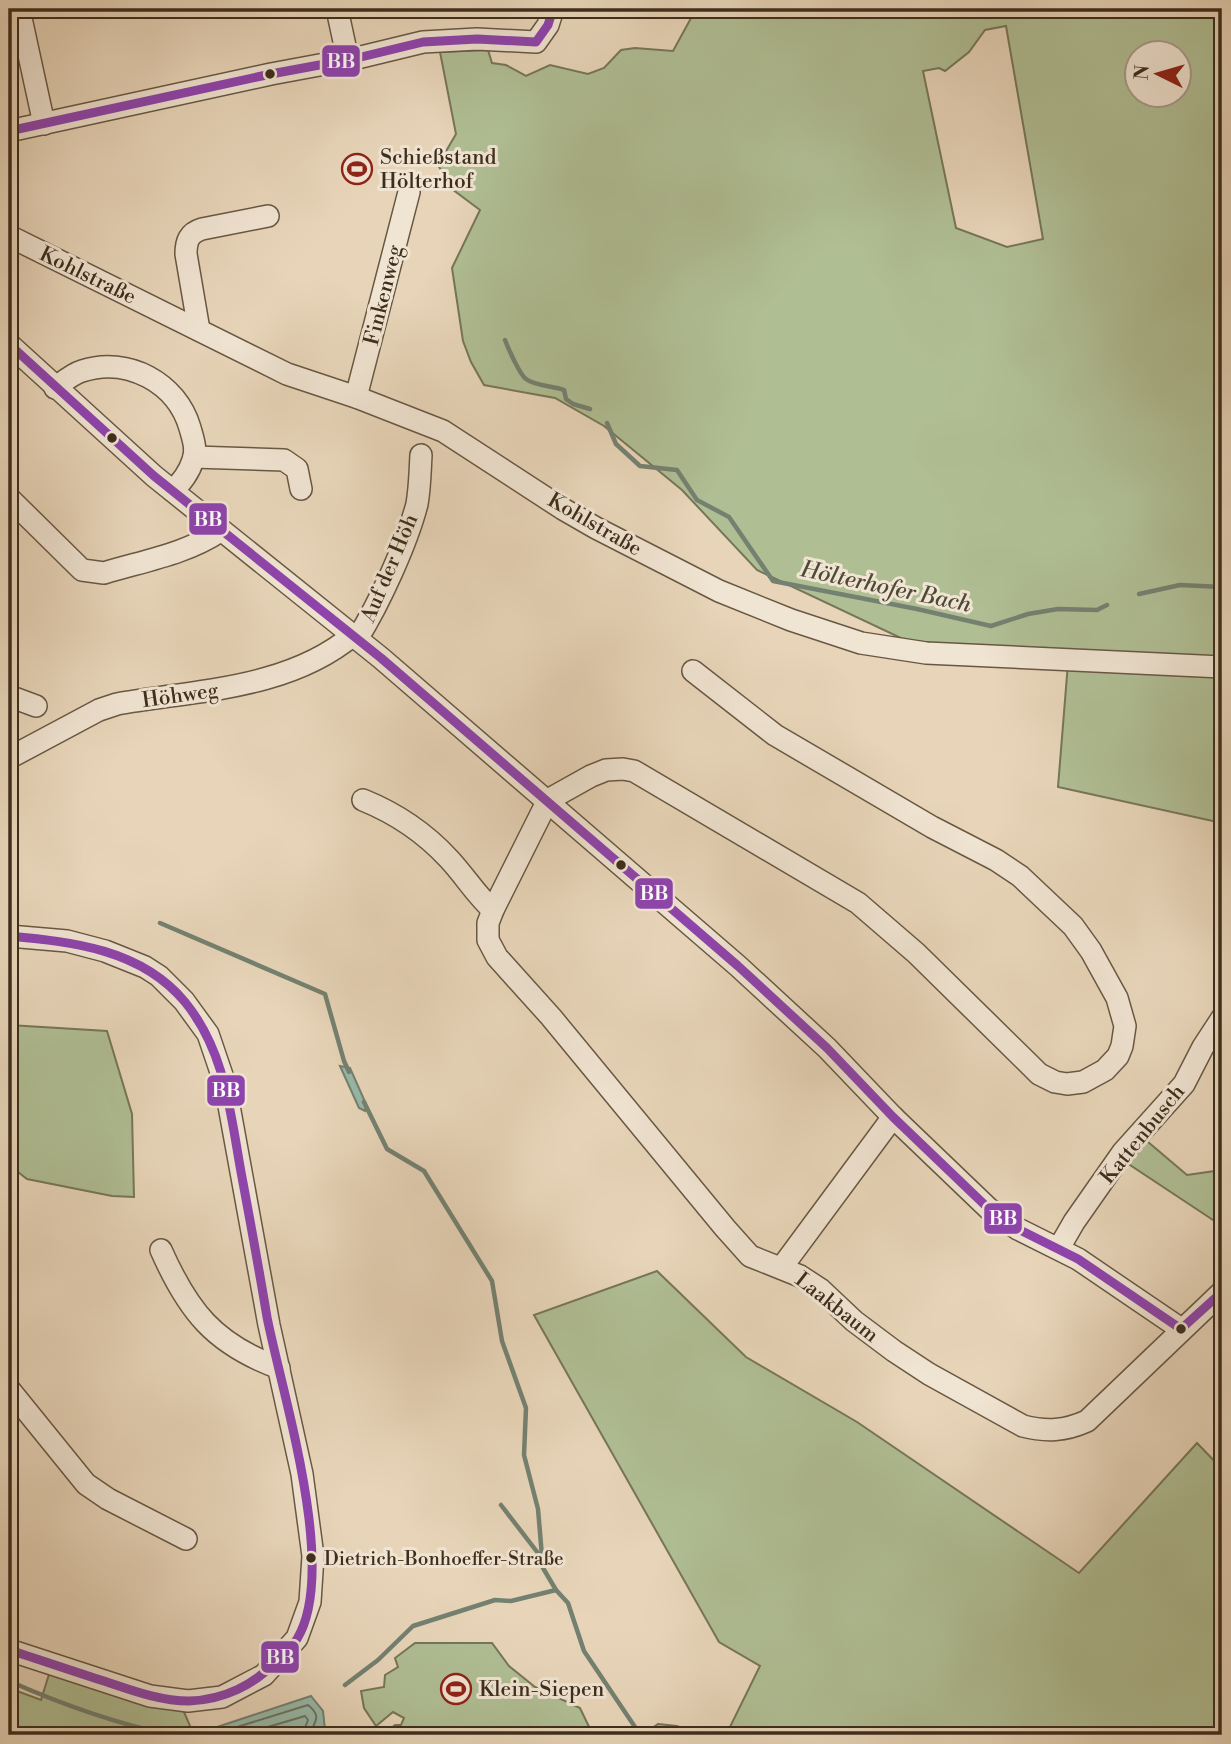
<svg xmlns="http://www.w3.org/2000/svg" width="1231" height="1744" viewBox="0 0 1231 1744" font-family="'Libre Bodoni',serif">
<rect width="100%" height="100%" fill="#e8d5b9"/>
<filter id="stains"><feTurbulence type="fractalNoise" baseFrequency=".00286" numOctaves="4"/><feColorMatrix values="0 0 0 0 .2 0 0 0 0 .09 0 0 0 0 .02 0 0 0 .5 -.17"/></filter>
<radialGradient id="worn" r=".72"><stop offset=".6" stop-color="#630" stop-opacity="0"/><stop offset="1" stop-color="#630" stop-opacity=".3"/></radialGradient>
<g fill="#b0be94" stroke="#767658" stroke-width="2" fill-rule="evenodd">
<path d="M696,9H1222V665L924,649L757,570L682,490L604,426L555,398L484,385L471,362L463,341L452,268L480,210L452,189L438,165L456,134L440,52L488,50L492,63L506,65L526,76L550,65L588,74L604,68L621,50L635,48L673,51ZM1006,26L1043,239L1007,247L956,228L923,71L939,68L945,71L969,52L985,30ZM1136,52H1178V94H1136Z"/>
<path d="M1068,663L1222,667V823L1058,787Z"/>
<path d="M9,1025L107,1031L132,1114L134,1197L112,1196L27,1179L9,1165Z"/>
<path d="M1141,1136L1187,1175L1222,1170V1226L1121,1159Z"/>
<path d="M657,1271L746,1357L857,1422L1079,1573L1197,1443L1222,1469V1735H726L760,1666L719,1642L534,1315Z"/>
<path d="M415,1643H492L509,1666L535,1687L580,1708L593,1735H383L395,1725H401L404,1718L393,1712L376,1726L364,1708L361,1691L384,1687L385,1675L398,1667L395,1658Z"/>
<path d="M51,1668L181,1705L194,1735H9V1688L41,1700Z"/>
<path d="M658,1724L677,1726L699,1735H642Z"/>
</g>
<g fill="#98b9a9" stroke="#748171" stroke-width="2">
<path d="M340,1066L350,1068L366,1104L365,1111L359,1108Z"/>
<path d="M311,1696L323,1711L325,1730L311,1735H217V1727Z"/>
</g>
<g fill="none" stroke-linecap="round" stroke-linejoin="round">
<g stroke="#6a7462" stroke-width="2">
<path d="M224,1735L225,1731L234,1728L308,1705C324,1718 312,1722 311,1735"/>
<path d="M241,1735L305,1716L308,1720L302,1735"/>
</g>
<g stroke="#748171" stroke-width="4.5">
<path d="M505,340C508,348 520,375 526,379C535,386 553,386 564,390L566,399L573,404L590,409"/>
<path d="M607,423L616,444L640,466L677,470L697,500L729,517L773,581L917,609L991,626L1028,614L1058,609L1097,610L1107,605"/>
<path d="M1139,594L1180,585L1222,587"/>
<path d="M160,923L325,994L344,1061L349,1072"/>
<path d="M364,1102L387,1149L424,1171L492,1281L502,1341L526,1408L524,1455L538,1509L543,1568L556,1590L568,1603L584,1651L635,1727"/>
<path d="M501,1505L541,1557"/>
<path d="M9,1681C61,1704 114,1723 170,1735"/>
<path d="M345,1685L378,1660L413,1626L495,1600L511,1601L556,1590"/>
</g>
<g stroke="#685843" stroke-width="24">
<g id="minor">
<path d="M19,9L44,124"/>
<path d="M337,9L348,60"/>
<path d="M9,131L271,74L357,58L423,42L477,39L536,42L548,25L553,9"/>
<path d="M9,236L287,374L356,397L443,431L563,509L596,528L719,591L791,620L861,643L926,653L1222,667"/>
<path d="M199,330L186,254C186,241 189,233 202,229L268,216"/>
<path d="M9,344L154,476L381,658L738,966L827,1048L893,1117L989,1209L1018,1229L1078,1259L1181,1329"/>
<path d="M55,388C63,382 72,374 82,371C128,356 177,383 190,428C193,439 197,449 193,460C189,473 182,481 173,491"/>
<path d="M356,397L409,192"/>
<path d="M194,457L284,460L297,469L301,489"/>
<path d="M9,498L82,570L104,573C143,561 186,554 220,531"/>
<path d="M357,639C379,604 407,543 417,504C420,487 420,471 421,455"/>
<path d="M693,671L775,735L932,827L996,860L1020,876L1073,926L1091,951L1117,998L1125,1026L1122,1046L1118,1056L1105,1070L1083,1082L1067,1084L1055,1082L1039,1074L1030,1065L916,953L858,903L634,771L623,769L606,770L591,776L548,800L493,910L488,923V940L497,957L551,1017L725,1228L750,1256L800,1276L820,1289L854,1321L894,1351L929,1374L1023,1426C1046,1432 1065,1431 1087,1421L1222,1292"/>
<path d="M9,696L36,706"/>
<path d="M9,758L99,710L117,704C197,690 289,689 353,635"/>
<path d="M363,800C395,813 426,834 449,859C465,876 476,895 493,910"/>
<path d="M9,936L67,941L105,951L145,967L159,976L184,1001L208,1034L225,1084L269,1325L302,1474L313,1556L310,1602L297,1638L264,1675L222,1697L188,1701L150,1696L9,1650"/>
<path d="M1059,1248L1074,1222L1123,1152L1184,1084L1203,1047L1222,1018"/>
<path d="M161,1250C188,1311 214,1344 279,1368"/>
<path d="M782,1267L893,1117"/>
<path d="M9,1389L86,1484L108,1499L186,1539"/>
</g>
</g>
<use href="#minor" stroke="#f0e4d2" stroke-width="21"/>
<g stroke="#f0e4d2" stroke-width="14">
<g id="bus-1">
<path d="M9,131L271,74L357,58L423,42L477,39L536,42L548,25L553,9"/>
<path d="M9,344L154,476L381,658L738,966L827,1048L893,1117L989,1209L1018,1229L1078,1259L1181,1329L1222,1292"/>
<path d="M9,936C73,942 141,949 185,1002C225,1051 230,1111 241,1172C250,1220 259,1269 267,1317C282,1394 339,1570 297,1639C292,1646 283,1653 277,1660C255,1685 223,1700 189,1701C160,1701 131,1690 104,1681C72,1671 41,1660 9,1650"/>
</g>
</g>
<use href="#bus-1" stroke="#8e44ad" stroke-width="9"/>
</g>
<defs>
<g id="stadium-ring" transform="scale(1.575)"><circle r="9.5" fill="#f0e4d2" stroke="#8f2418" stroke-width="1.5"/><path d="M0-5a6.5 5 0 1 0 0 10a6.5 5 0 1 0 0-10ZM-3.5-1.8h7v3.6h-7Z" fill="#8f2418"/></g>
</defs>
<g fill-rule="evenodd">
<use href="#stadium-ring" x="357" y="169"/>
<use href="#stadium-ring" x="456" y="1689"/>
</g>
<g fill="#3d2e1c" stroke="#f0e4d2" stroke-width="2.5">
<circle cx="270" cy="74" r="6"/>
<circle cx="112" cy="438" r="6"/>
<circle cx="621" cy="865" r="6"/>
<circle cx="1181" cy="1329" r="6"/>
<circle cx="311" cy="1558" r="6"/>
</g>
<g text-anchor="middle" stroke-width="6" stroke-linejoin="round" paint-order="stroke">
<g font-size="19" fill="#3d2e1c" stroke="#f0e4d2" text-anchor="start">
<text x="324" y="1565">Dietrich-Bonhoeffer-Straße</text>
</g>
<g font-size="21" fill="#3d2e1c" stroke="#f0e4d2" text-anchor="start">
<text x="380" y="164">Schießstand<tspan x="380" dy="24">Hölterhof</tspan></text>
<text x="479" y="1696">Klein-Siepen</text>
</g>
<g font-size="21" fill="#3d2e1c" stroke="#f0e4d2">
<text transform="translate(88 275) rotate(26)" y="7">Kohlstraße</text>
<text transform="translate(383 295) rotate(-76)" y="7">Finkenweg</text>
<text transform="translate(595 524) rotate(30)" y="7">Kohlstraße</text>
<text transform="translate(389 568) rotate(-67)" y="7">Auf der Höh</text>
<text transform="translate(180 695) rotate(-8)" y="7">Höhweg</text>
<text transform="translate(1142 1134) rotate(-51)" y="7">Kattenbusch</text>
<text transform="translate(837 1307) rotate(38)" y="7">Laakbaum</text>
</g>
<g font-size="23" font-style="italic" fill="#4f4a38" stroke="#f0e4d2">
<text transform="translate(886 586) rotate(12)" y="8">Hölterhofer Bach</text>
</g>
</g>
<g stroke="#f0e4d2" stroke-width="2.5">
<rect x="321" y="44" width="40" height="34" rx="7" fill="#8e44ad"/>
<rect x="188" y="502" width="40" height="34" rx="7" fill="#8e44ad"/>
<rect x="634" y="877" width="40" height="33" rx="7" fill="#8e44ad"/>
<rect x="206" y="1074" width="40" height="33" rx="7" fill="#8e44ad"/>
<rect x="983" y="1202" width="40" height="33" rx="7" fill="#8e44ad"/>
<rect x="260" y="1640" width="40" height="34" rx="7" fill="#8e44ad"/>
</g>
<g font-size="19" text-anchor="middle" font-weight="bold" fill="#fff">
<text x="341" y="68">BB</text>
<text x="208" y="526">BB</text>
<text x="654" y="900">BB</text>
<text x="226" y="1097">BB</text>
<text x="1003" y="1225">BB</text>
<text x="280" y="1664">BB</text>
</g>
<rect width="1231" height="1744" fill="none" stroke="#e8d5b9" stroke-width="35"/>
<rect x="10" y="10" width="1210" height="1723" fill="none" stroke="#3d2e1c" stroke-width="3.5"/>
<rect x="18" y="18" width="1196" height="1709" fill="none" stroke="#3d2e1c" stroke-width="2"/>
<g transform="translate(1158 74) rotate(275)"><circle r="33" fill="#f0e4d2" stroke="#a89b89" stroke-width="2"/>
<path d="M0-5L12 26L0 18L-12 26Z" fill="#8f2418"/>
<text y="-10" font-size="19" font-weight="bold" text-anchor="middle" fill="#3d2e1c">N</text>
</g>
<rect width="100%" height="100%" filter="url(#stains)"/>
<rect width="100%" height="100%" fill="url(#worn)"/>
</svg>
